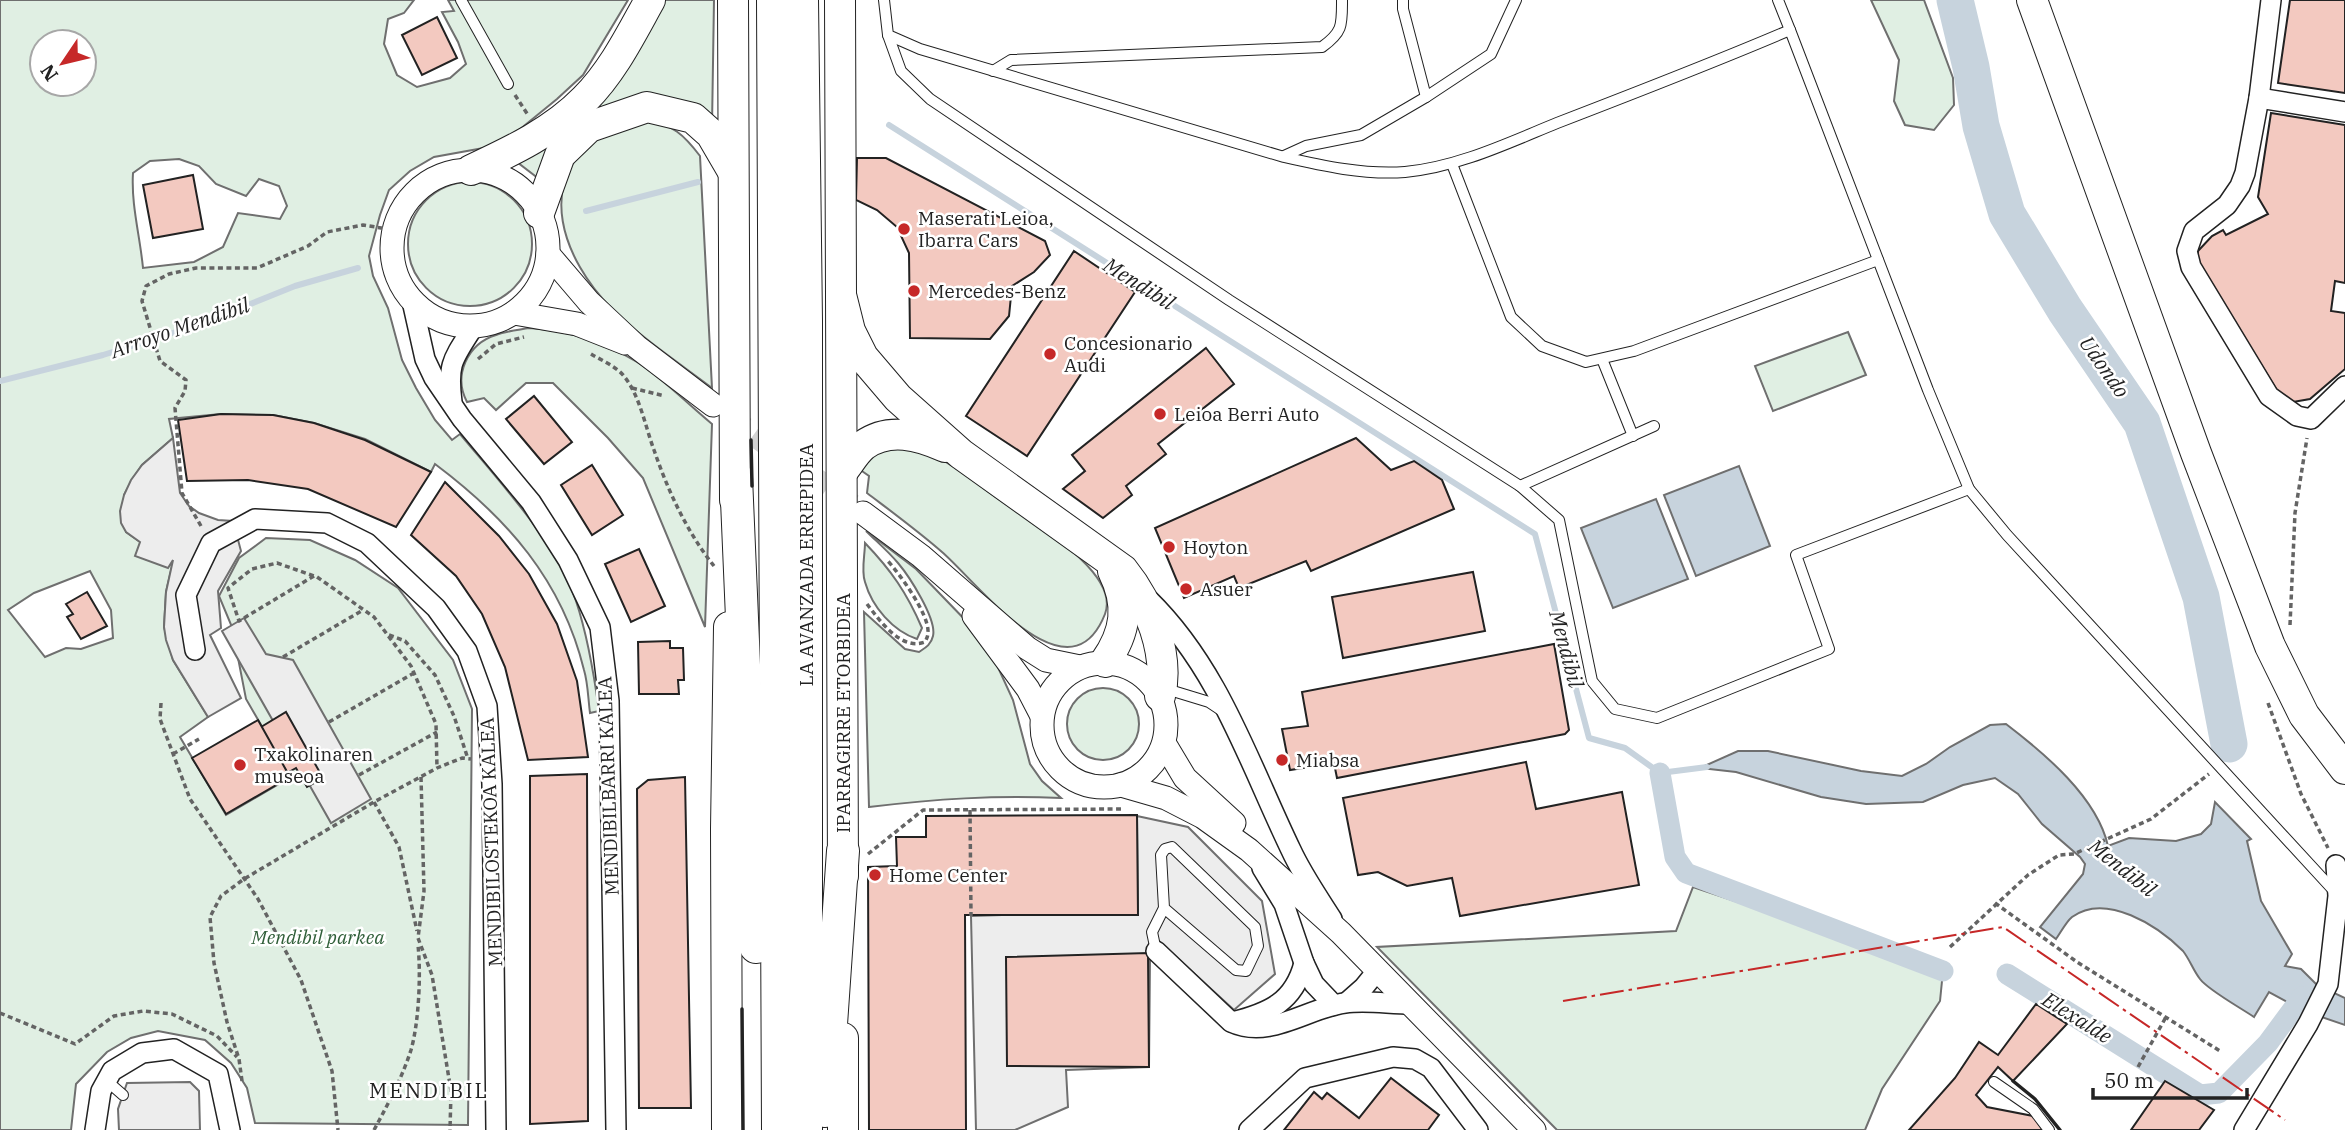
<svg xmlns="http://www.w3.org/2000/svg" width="2345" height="1130" viewBox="0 0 2345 1130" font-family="'IBM Plex Serif',serif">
<rect width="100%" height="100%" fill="#fff"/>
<g fill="#e0efe3" stroke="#6f6f6f" stroke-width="2" fill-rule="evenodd">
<path d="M0,0H414L404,13L388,19L384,44L397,75L417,87L450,78L466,64L458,42L442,12L454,11L448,0H628L583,75L557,99L519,130L489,147L434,157L410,171L389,190L380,215L369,256L373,276L388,308L402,360L416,388L435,420L452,440L460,434C500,482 556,542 576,601C588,637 594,674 599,711L590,713C588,698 588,683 584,670C562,580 507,518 435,464L431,472L365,439L314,423L273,415L221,414L169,419L173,438L142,465L132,480L124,495L126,532L140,542L174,558L166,592L164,627L173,660L208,717L180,737L226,815L291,777L246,699L232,627L219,596L239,558L266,538L310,540L355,560L398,588L453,660L472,709L468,1125L255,1123L247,1088L231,1063L205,1040L158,1031L131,1038L107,1052L76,1084L71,1130H0ZM42,42H84V84H42ZM179,159L199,166L216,184L246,196L259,179L279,186L287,206L280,219L238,213L223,247L194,262L143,268C140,236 131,205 133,173L150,161ZM90,571L111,610L113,638L81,649L66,648L45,657L8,610L34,593Z"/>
<path d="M662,0H714L712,126L634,97L543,182L517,162Z"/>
<path d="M1871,0H1924L1953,78L1954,105L1934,130L1905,125L1894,101L1899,60Z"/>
<path d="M646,121C673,124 684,135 700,156L712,388C679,363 640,337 611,308C564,260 533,182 600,136C612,128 632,125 646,121Z"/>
<circle cx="470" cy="244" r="62"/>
<path d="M529,328C567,330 604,342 637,362C660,376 690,406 712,424L705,627L643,478L608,438L553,383H526L496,410L484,398L467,402C453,376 467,344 496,335C506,331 518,330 529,328Z"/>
<path d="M1848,332L1866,375L1773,411L1755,366Z"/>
<path d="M890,445C910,448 929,452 946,462C966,473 984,489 1003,502C1031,522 1121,572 1105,614C1069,705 977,582 942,552C918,531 892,512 867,493L869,476L859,469L864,460Z"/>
<path d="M866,531L916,569L971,626L996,663L1013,700L1030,764L1042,781L1061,798C994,795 936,799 869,807L864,612L905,649L919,652C925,648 931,645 933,636C937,619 909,576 898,563C888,551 876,541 866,531Z"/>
<path d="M865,543C891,570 907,593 922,628L917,639C893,631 872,607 865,582C861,571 865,554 865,543Z"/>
<circle cx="1103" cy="724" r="36"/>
<path d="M1693,887L1943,971L1940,1001L1882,1089L1865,1130H1557L1377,947L1676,931Z"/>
</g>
<g fill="#ededed" stroke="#6f6f6f" stroke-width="2">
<path d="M173,438L180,493L189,506L199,513L218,520L233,521L241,551L218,591L221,628L210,635L241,698L208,717L173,660L166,640L164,627L166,592L173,560L168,568L135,556L140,542L126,532L121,523L120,511L124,495L131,480L142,465Z"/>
<path d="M244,618L266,654L293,660L371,799L331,823L222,631Z"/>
<path d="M1137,816L1188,827L1262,901L1275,974L1234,1010L1162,944L1150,959L1149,1067L1066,1070L1068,1107L1015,1130H976L971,916L1138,911Z"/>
<path d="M190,1082L199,1091L200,1130H119L118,1109L127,1083Z"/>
</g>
<g fill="#c7d3dd" stroke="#6f6f6f" stroke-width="2">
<path d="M1739,466L1770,546L1696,576L1664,495Z"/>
<path d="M1656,499L1688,579L1613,608L1581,528Z"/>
<path d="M2006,724C2044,753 2097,797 2108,846L2129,838L2176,841L2201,834L2211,824L2215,802L2251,839L2247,841L2261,901L2292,954L2285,966L2301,969L2317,985L2345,998V1025L2304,1011L2269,992L2254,1017C2241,1008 2208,990 2200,979C2193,970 2190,960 2183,951C2158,926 2106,892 2072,917C2066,922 2061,932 2056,939L2040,927L2083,874L2085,864L2080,857L2042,824L2018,794L1995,778L1963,785L1923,802L1866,804L1821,797L1736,772L1700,768L1738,751H1768L1861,771L1902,776L1926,764L1950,747L1990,725Z"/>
</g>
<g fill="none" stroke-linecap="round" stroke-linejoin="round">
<g stroke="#c7d3dd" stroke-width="6">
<path d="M889,125L1535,534L1589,738L1625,748L1660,773L1707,767"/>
<path d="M586,211L698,182"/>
<path d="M0,381L103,355L201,324L295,286L358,268"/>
</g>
<g stroke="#c7d3dd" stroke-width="21">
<path d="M1660,773L1675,857L1686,873L1943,971"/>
<path d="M2007,974L2200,1095L2219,1093L2268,1043L2302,997"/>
</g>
<path stroke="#c7d3dd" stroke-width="37" d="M1955,0L1971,67L1981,126L2007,214L2065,310L2142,423L2201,597L2229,744"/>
</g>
<g fill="#f3c9c0" stroke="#222" stroke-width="2">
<path d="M2290,0H2345V93L2278,83Z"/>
<path d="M437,17L457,58L422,75L402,35Z"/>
<path d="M2271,113L2345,125V283L2335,281L2331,311L2345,313V369L2310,399L2293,402L2281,397L2197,261L2198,251L2212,236L2223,230L2226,235L2268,214L2258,197Z"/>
<path d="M857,158H886L1045,241L1050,255L1034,272L1012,286L1009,316L990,339L910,338L909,253L897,227L877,210L856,200Z"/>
<path d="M193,175L203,229L153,238L143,185Z"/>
<path d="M1074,251L1135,292L1027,456L966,416Z"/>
<path d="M1206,348L1234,384L1158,444L1166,454L1126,486L1132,495L1103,518L1063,489L1085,471L1072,455Z"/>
<path d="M534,396L572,442L544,464L506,419Z"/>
<path d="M221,414L273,415L314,423L365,440L431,472L396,527L308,489L248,480L187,481L178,420Z"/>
<path d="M1356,438L1391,470L1414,461L1442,480L1454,509L1311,571L1306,561L1239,588L1234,576L1184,598L1155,528Z"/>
<path d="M592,465L623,515L592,535L561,485Z"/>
<path d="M445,482L499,536L529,574L557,624L577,681L588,757L528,760L505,667L482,614L456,576L411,535Z"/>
<path d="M639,549L665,606L631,622L605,564Z"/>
<path d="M1473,572L1485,631L1343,658L1332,597Z"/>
<path d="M87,592L107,626L81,639L67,617L73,614L66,604Z"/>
<path d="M670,641V648H683L684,680H678L679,694H639L638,642Z"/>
<path d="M1554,644L1569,730L1565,734L1337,778L1334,763L1290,770L1282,729L1308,726L1302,692Z"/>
<path d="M286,712L323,778L307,787L296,768L287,773L261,727Z"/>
<path d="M258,720L290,777L226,814L192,758Z"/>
<path d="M1526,762L1536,809L1622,792L1639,885L1460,916L1452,878L1407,886L1378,872L1358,875L1343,798Z"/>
<path d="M587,774L588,1121L530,1124V776Z"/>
<path d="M685,777L691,1108H639L637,789L648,780Z"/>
<path d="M1137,815L1138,915H965L966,1130H869L868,867L897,866L896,837H926V816Z"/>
<path d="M1148,953L1149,1067L1007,1066L1006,957Z"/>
<path d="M2036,1004L2067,1024L2013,1081L1998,1067L1976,1095L1987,1107L2033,1116L2043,1130H1909L1955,1078L1979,1042L1998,1055Z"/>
<path d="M1391,1078L1439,1115L1428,1130H1284L1314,1092L1322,1099L1327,1093L1359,1118Z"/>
<path d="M2165,1081L2214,1110L2199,1130H2131Z"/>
</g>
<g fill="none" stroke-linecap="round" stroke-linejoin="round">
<path stroke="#d3d3d3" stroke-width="23" stroke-dasharray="23 11" stroke-linecap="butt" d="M726,415L852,505"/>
<g stroke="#222" stroke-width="12">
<g id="service">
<path d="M461,0L508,84"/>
<path d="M884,0L888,35L920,49L1284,157C1323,166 1364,175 1405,172C1458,167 1508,143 1557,123C1635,93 1713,63 1790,30L1928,390L1969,489L2007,535L2336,893"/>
<path d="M1403,0V9L1426,97"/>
<path d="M1778,0L1790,30"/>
<path d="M888,35L901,71L930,99L1229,300L1520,486L1559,520L1592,681L1615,709L1657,718L1829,649L1796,555L1969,489"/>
<path d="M993,71L1011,60L1322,47C1343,32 1342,25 1342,0"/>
<path d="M1284,156L1306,146L1361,135L1426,97L1491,54L1516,0"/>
<path d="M1452,164L1511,317L1542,346L1586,362L1634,351L1878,260"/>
<path d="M1602,359L1633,436"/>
<path d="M1520,486L1654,426"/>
<path d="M1163,688L1209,702L1221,710"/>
<path d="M1156,951L1152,932L1164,908L1161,855L1165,849L1172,847L1255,927L1258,946L1246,971L1236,970L1164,908"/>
<path d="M107,1081L123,1095"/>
<path d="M1994,1082L2033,1109L2049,1130"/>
</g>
</g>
<g stroke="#222" stroke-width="22">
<g id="minor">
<path d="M2271,0L2259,98L2245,173L2240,186L2227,205L2194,231L2187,251L2191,267L2269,396L2297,416L2311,419L2345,386"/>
<path d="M2259,98L2345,112"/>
<path d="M412,301L425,359L434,378L462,419L531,502L568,560L600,627L609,701L616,1130"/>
<path d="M452,402C447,363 453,359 474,326"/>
<path d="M1148,599C1219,668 1249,763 1291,850C1302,874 1318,897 1332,919"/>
<path d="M195,650L186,595L211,543L255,519L327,523L367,543L436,608L467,651L487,706L492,784L496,1130"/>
<path d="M1262,868L1284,904L1304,963L1314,984L1334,1005"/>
<path d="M1156,951L1231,1022C1270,1040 1307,1008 1345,1003C1366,1000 1389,1004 1410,1004"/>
<path d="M1347,1002L1364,987L1377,971"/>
<path d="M1232,1022C1269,1013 1294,1002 1304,963"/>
<path d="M95,1130L101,1091L112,1071L142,1053L174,1049L218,1074L230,1130"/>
<path d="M1249,1130L1305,1078L1393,1057L1415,1059L1431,1068L1478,1130"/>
<path d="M2244,1130L2308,1024L2328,984L2338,896L2336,865"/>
</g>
</g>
<g stroke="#222" stroke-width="25">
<g id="tertiary">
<circle cx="470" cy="248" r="78"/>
<path d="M548,254L589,302L637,347L713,405"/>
<path d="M514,313L577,324L625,343"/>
<path d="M863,513L921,556L1027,648L1046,660L1080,667"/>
<path d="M974,616L1028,689L1042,716"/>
<circle cx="1104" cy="725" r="62"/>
<path d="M1164,743L1185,778L1234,823"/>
<path d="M1121,785L1166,798L1203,817L1249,850L1341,933L1534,1130"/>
</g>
</g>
<g stroke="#222" stroke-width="32">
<g id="primary">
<path d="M733,0L735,500"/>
<path d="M840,0L841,295L850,331L863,357L898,398L961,454L1123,570C1149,602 1170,654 1160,696"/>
<path d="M2032,0L2196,453L2270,646L2304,715L2345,769"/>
<path d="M471,170C512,151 554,131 585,99C613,71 631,34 650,0"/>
<path d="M539,213L560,155L589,127L647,107L693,118L711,134L732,170"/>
<path d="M841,295L843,876"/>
<path d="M842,472C849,464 855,452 864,445C889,427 919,435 945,447"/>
<path d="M1105,662C1126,632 1130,605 1113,571"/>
<path d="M843,1038V1130"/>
<path d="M727,1130L726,829L729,627"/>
</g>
</g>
<g stroke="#222" stroke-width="34">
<g id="trunk">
<path d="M773,0L778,1130"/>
<path d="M802,0L806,321V1130"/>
<path d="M736,477L756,947"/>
<path d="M825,1111L843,851"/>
</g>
</g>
<g stroke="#646464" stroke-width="3.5" stroke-dasharray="5 3.5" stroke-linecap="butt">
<path d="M515,95L528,115"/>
<path d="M591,354C601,360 615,366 623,375C640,395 645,426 654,450C668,491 687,532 714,566"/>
<path d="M478,359L496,344L524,337"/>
<path d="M632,388L665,396"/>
<path d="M201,526L182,493L175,408L185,391L186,380L160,361L142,301L146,286L169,274L196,268H257L308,246L327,232L363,225L394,230"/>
<path d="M314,576L239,621L228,588L252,569L277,563L317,577L374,617L411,666L436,724L437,768"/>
<path d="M867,604C880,621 901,651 925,642C927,638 928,636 928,632C929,614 899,573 887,560"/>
<path d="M2290,625L2295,513L2307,438"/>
<path d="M389,635L405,641L435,675L454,716L468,759"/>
<path d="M283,657L363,610"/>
<path d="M161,703L160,719L190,799L258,899L301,980L332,1071L338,1130"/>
<path d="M2268,703L2301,794L2328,848"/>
<path d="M329,722L414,673"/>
<path d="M173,754L199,739"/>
<path d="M359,775L437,732"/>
<path d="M421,777L424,891L418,938L432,975L451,1091L450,1130"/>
<path d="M374,802L399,847L417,931"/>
<path d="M970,810L971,916"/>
<path d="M868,854L923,810L1121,809"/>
<path d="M1995,903L2077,962L2220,1051"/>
<path d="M1950,947L2028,875L2059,855L2074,854L2151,819L2209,774"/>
<path d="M0,1013L75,1044L114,1016L143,1011L172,1014L217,1036L237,1057"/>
<path d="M2138,1067L2166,1017"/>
<path d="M242,1081L239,1059L227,1022L214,963L210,917L221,896L244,879L374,802L437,768L462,758L471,759"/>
<path d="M374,1130C388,1104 402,1078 411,1050C419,1022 421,974 418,945"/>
</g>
<use href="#service" stroke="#fff" stroke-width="10"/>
<use href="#minor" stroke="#fff" stroke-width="19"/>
<use href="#tertiary" stroke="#fff" stroke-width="23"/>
<use href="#primary" stroke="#fff" stroke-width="30"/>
<use href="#trunk" stroke="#fff" stroke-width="32"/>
<g stroke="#222" stroke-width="3.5">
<path d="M751,440L752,486"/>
<path d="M742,1009L743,1130"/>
<path d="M2013,1081L2035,1099L2060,1130"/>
</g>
<path stroke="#c62828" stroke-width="2" stroke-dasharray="24 5 3.5 5" stroke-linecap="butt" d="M1563,1001L2003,927L2285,1120"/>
</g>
<g fill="#c62828" stroke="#fff" stroke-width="2.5">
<circle cx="904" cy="229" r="7"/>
<circle cx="914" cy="291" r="7"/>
<circle cx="1050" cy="354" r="7"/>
<circle cx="1160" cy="414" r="7"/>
<circle cx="1169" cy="547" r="7"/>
<circle cx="1186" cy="589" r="7"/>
<circle cx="1282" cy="760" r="7"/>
<circle cx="240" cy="765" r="7"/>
<circle cx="875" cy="875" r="7"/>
</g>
<g text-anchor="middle" stroke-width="5" stroke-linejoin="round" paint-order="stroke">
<g font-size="19" fill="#222" stroke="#fff" text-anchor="start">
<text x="918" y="225">Maserati Leioa,<tspan x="918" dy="22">Ibarra Cars</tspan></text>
<text x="928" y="298">Mercedes-Benz</text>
<text x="1064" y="350">Concesionario<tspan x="1064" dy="22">Audi</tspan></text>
<text x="1174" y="421">Leioa Berri Auto</text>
<text x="1183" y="554">Hoyton</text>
<text x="1200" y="596">Asuer</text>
<text x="254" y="761">Txakolinaren<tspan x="254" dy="22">museoa</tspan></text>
<text x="1296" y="767">Miabsa</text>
<text x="889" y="882">Home Center</text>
</g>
<g font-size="19" fill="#222" stroke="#fff">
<text transform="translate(806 565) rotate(-90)" y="7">LA AVANZADA ERREPIDEA</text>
<text transform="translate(843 713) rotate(-90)" y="7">IPARRAGIRRE ETORBIDEA</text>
<text transform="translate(608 786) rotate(-92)" y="7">MENDIBILBARRI KALEA</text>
<text transform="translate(491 842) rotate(-92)" y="7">MENDIBILOSTEKOA KALEA</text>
</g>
<g font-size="19" font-style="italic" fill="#2f5e38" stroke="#fff">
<text x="318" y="944">Mendibil parkea</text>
</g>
<g font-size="21" font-style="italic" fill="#222" stroke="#fff">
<text transform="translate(1139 284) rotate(32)" y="7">Mendibil</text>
<text transform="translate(180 328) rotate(-19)" y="7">Arroyo Mendibil</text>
<text transform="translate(2104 367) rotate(55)" y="7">Udondo</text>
<text transform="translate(1566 649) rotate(75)" y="7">Mendibil</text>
<text transform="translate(2122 868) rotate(38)" y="7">Mendibil</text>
<text transform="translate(2077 1018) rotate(32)" y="7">Elexalde</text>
</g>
<g font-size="21" letter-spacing="2" fill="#222" stroke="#fff">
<text x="429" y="1098">MENDIBIL</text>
</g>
</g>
<g transform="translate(63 63) rotate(235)"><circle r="33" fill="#ffffff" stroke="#a7a7a7" stroke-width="2"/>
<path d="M0-5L12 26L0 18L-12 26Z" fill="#c62828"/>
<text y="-10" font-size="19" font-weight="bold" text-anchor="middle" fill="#222222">N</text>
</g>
<path d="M2093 1088v10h154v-10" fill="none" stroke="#222222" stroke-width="3.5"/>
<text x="2104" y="1088" font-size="21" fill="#222222" stroke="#ffffff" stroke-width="5" paint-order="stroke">50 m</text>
</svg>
